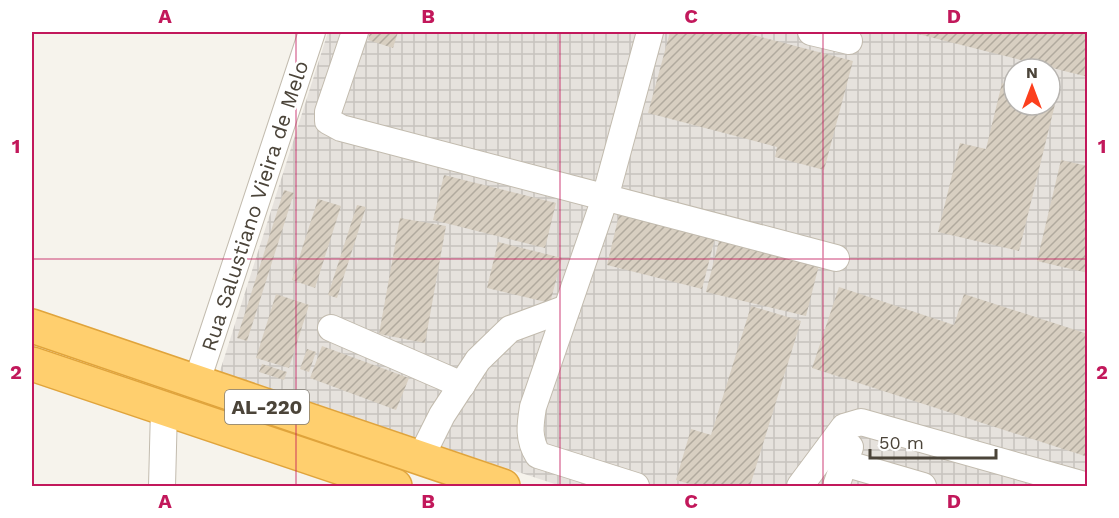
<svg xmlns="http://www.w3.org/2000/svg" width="1119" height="518" viewBox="0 0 1119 518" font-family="'Work Sans',sans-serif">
<defs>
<pattern id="industrial-grid" width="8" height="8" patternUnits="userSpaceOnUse" patternTransform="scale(1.5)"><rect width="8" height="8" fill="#e6e2dd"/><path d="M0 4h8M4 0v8" fill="none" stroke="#c7c3be"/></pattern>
<pattern id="building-hatch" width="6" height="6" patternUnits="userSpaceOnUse" patternTransform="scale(1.5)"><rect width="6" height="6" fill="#d8cfc1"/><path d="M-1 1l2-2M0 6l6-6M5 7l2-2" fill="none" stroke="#b1aa9e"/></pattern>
</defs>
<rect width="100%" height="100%" fill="#f6f3ec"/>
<path fill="url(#industrial-grid)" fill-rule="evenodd" d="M328,32H1087V486H561L219,374ZM1014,69H1050V105H1014Z"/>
<g fill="url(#building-hatch)">
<path d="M370,32H398L393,48L368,40Z"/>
<path d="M670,32H742L853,61L824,170L775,157L777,147L648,113Z"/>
<path d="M910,32H1088V77Z"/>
<path d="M1002,83L1014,86V105H1050V94L1057,96L1019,251L938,232L960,143L986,149Z"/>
<path d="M1061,160L1088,166V273L1037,261Z"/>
<path d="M444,175L556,203L545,248L433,220Z"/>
<path d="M284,190L294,193L247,341L237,338Z"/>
<path d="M318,199L341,206L315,288L292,280Z"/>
<path d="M357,205L366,207L337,298L328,295Z"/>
<path d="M619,215L715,238L702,289L607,265Z"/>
<path d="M400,218L446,226L425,343L379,334Z"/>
<path d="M719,241L819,265L806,316L706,292Z"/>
<path d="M498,242L562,258L550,303L487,288Z"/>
<path d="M839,287L954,325L964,294L1088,334V457L812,368Z"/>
<path d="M276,294L309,305L289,368L256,358Z"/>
<path d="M751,306L801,321L750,486H696L676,480L691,429L711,435Z"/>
<path d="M322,346L409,378L396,410L310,378Z"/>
<path d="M307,349L316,352L309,372L300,369Z"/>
<path d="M262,364L287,372L284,380L259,372Z"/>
</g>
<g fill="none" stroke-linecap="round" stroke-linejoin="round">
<g stroke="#c2bbae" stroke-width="28">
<g id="minor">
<path d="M355,32L328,112V121L341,128L836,258"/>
<path d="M811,32L849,41"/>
<path d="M331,328L462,385"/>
<path d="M197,381L312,32"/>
<path d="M420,459L442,415L478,360L510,329L567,308"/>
<path d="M844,463L923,486"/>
<path d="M162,486L164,409"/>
<path d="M636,486L538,455C528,439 530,425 533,407L605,198L650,32"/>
<path d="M800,486L844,427L861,422L1088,486"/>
<path d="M836,486L850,447"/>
</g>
</g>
<g stroke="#e0a43c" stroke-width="36">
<g id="highway">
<path d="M32,326L503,486"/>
<path d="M32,364L395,486"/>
</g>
</g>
<use href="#minor" stroke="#fff" stroke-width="26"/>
<use href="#highway" stroke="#ffcf6e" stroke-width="33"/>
</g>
<path fill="none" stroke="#c2185b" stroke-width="1.5" stroke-opacity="0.55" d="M296,32V486M560,32V486M823,32V486M32,259H1088"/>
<g text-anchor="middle" stroke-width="5" stroke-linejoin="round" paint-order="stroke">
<rect fill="#fff" stroke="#817c74" stroke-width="1.5" x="225" y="390" width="84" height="34" rx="4.5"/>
<g font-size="20" font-weight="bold" fill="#4b4439">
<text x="267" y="414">AL-220</text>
</g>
<g font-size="21" fill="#4b4439" stroke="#fff">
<text transform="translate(255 206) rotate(-72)" y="7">Rua Salustiano Vieira de Melo</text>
</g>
</g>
<rect width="1119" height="518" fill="none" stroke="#ffffff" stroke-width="66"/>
<g transform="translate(1032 87)"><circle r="28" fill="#ffffff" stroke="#b7b4b0" stroke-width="1.5"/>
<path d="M0-4.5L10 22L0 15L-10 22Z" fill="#fc3f1d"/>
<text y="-9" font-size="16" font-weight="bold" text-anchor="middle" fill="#4b4439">N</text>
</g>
<path d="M870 449v9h126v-9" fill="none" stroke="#4b4439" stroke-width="3"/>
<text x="879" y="449" font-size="18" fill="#4b4439" stroke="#ffffff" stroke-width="4.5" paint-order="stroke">50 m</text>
<rect x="33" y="33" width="1053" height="452" fill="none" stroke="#c2185b" stroke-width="2"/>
<g font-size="20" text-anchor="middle" font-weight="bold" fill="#c2185b">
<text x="165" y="23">A</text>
<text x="428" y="23">B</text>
<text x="691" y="23">C</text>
<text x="954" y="23">D</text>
<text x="16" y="153">1</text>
<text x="1102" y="153">1</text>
<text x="16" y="379">2</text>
<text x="1102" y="379">2</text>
<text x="165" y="508">A</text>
<text x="428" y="508">B</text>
<text x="691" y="508">C</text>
<text x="954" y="508">D</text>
</g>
</svg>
